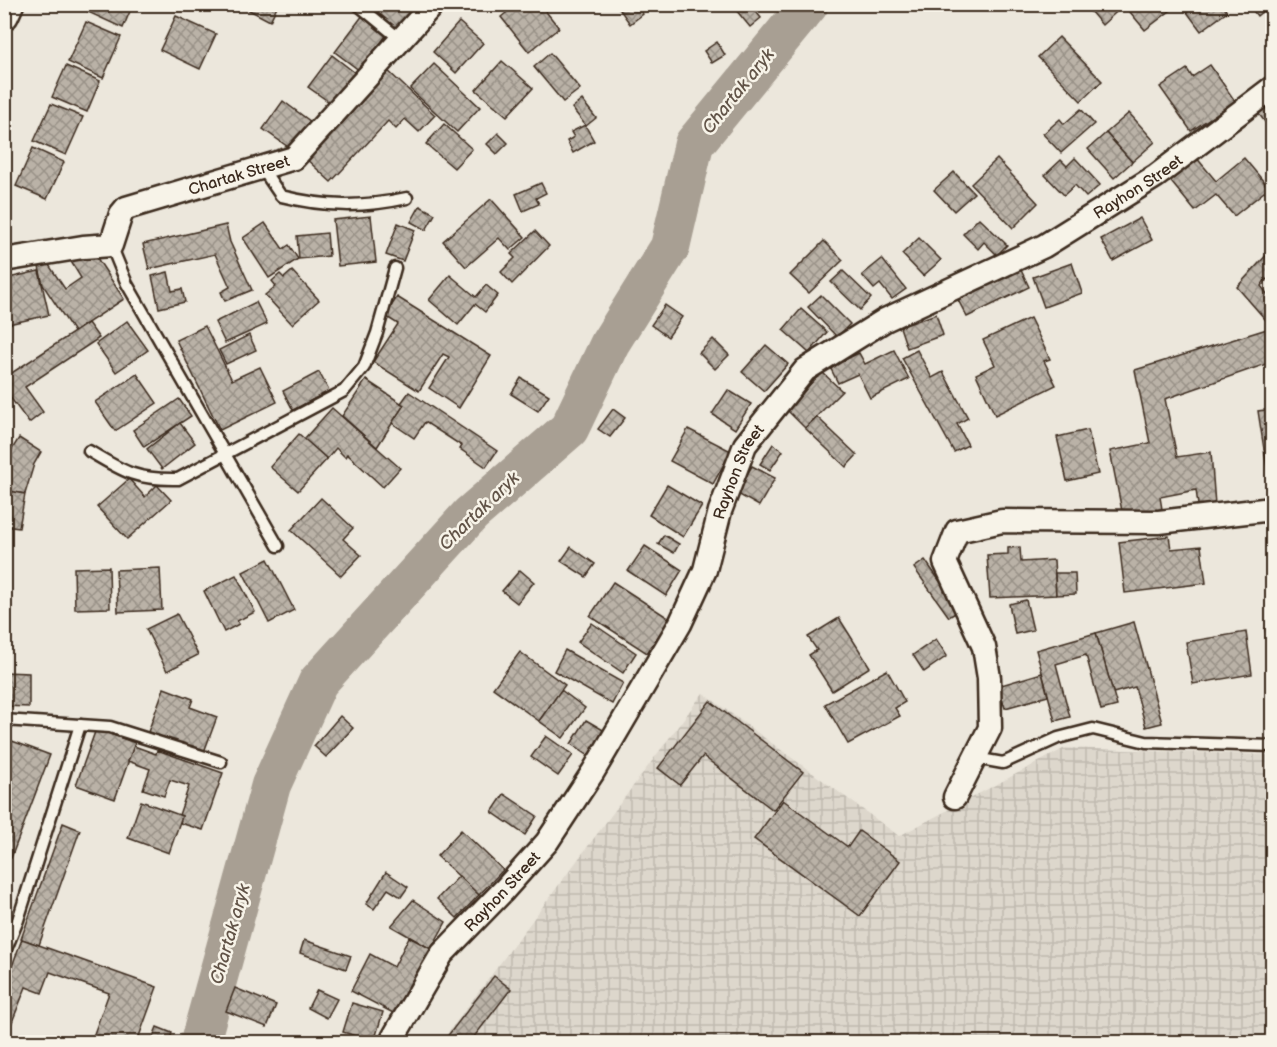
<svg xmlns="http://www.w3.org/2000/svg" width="1277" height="1047" viewBox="0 0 1277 1047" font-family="'Balsamiq Sans',sans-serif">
<defs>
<pattern id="industrial-grid" width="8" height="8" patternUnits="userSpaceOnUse" patternTransform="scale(1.5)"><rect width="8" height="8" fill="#ddd7cc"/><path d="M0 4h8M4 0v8" fill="none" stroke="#bfb9af"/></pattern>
<pattern id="building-cross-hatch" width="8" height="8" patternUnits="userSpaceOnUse" patternTransform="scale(1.5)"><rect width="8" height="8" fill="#bab2a7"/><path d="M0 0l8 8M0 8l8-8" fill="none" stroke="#989187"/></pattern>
</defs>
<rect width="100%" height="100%" fill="#ece7dc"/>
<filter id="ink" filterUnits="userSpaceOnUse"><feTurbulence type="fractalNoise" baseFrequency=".0167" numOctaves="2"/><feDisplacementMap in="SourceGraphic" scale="12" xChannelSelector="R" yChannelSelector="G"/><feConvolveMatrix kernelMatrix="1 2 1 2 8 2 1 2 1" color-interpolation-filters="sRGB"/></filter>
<g filter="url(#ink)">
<path fill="url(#industrial-grid)" d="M703,693L899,836L1065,748L1272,755V1042H441Z"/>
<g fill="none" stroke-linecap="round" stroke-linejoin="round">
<path stroke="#a89f93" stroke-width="40" d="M200,1042L271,785L318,682L471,514L569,429L610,343L670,247L694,144L809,4"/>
</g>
<g fill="url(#building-cross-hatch)" stroke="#3b2a1e" stroke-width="1.5">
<path d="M92,4H133L123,28L88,12Z"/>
<path d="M238,4H278L270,21Z"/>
<path d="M373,4H418L398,31L369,10Z"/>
<path d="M517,4H540L559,28L529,52L501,17Z"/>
<path d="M616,4H636L643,14L630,24Z"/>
<path d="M731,4H750L761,18L750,27Z"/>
<path d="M1084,4H1124V5L1102,25Z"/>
<path d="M1139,4H1173L1175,7L1145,30L1130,12Z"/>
<path d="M1181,4H1222L1227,12L1201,31Z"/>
<path d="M1248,4H1267L1269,6L1257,16Z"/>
<path d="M363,15L388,33L360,71L335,52Z"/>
<path d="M176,16L216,34L200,69L160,50Z"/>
<path d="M86,22L121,37L103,78L68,62Z"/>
<path d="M459,22L483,43L456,73L433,52Z"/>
<path d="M1059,37L1102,81L1081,101L1038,57Z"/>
<path d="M717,42L725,55L712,63L704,51Z"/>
<path d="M550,53L580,89L563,102L534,67Z"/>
<path d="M332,55L355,73L332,104L308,87Z"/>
<path d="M502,61L533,88L507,116L476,90Z"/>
<path d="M434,64L480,107L457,132L410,89Z"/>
<path d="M1210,65L1235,101L1191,131L1160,87L1187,69L1192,77Z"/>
<path d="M66,66L100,81L87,112L52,97Z"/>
<path d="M385,68L435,115L419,132L405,119L396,129L388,121L331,182L303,156Z"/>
<path d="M582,100L596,118L586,126L572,108Z"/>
<path d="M283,101L311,122L291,149L263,129Z"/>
<path d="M1272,102V131L1258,113Z"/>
<path d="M51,104L83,117L66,155L34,141Z"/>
<path d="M1081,109L1094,124L1061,153L1043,134L1060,119L1064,124Z"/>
<path d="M1129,113L1155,142L1132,162L1106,133Z"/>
<path d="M444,124L472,149L454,168L426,144Z"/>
<path d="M585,125L594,141L573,153L567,141L574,137L571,132Z"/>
<path d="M498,133L508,143L497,154L487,144Z"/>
<path d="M1106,133L1132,162L1114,178L1088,149Z"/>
<path d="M33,148L64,162L47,199L16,186Z"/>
<path d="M1195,156L1216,181L1244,158L1269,188L1234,216L1216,195L1195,211L1168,178Z"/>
<path d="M1075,158L1100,185L1086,197L1075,185L1064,195L1045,175L1061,160L1067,166Z"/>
<path d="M997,159L1038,203L1013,228L971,184Z"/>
<path d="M954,172L974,193L954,211L934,190Z"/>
<path d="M541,183L546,193L536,198L539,204L523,211L516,194Z"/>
<path d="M491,199L525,237L510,250L499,238L466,267L443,241Z"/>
<path d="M420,206L435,214L426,230L411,222Z"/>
<path d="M371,216L376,262L338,266L333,220Z"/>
<path d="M979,218L1007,245L997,255L984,242L978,249L963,234Z"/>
<path d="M1140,218L1152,240L1113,261L1101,239Z"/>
<path d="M265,223L283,249L289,245L298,259L269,278L243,238Z"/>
<path d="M398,223L415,230L403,261L386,255Z"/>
<path d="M226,225L230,242L252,290L225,301L221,292L230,287L215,254L149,269L143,244Z"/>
<path d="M535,231L549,246L512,284L501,272L515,258L511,254Z"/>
<path d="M327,233L329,256L299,259L297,236Z"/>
<path d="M919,238L941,260L923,276L902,254Z"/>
<path d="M824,241L843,260L809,293L790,275Z"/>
<path d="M1272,249V284L1266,279L1261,286L1272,300V327L1237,287Z"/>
<path d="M95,255L124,299L74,332L43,285L39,267L49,265L65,289L81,278L70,260Z"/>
<path d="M882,259L906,289L892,299L880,284L874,289L862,275Z"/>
<path d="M1072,263L1082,293L1044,307L1033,277Z"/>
<path d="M1020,268L1029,287L967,317L957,298Z"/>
<path d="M39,271L49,315L4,325V279Z"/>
<path d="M292,271L319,300L292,324L265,295L276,286L272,281L280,274L284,278Z"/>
<path d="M843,271L871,298L860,310L831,282Z"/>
<path d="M168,272L172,291L182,289L185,302L159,308L152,276Z"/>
<path d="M450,275L476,297L486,285L498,295L485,312L475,304L458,325L429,300Z"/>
<path d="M821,295L850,324L837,337L808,307Z"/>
<path d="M397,297L491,356L459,408L429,388L449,357L443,354L419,391L373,362L398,324L385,316Z"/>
<path d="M256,302L267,324L225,343L215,322Z"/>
<path d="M665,305L682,317L668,337L651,325Z"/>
<path d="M801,309L827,332L809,353L783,330Z"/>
<path d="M936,314L943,335L907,348L900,327Z"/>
<path d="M1030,318L1050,359L1044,361L1056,385L995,415L976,374L995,365L983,340Z"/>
<path d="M127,321L148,350L116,372L96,344Z"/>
<path d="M88,323L99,338L25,387L43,412L29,423L4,389V378Z"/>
<path d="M205,326L232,380L260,367L277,402L220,430L176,340Z"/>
<path d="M1267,329L1272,344V362L1165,399L1177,457L1211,452L1215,505H1198L1196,490L1160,497L1162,509L1123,516L1110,451L1150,443L1135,370Z"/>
<path d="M249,335L256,350L226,364L219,350Z"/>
<path d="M713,339L729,355L715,369L699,353Z"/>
<path d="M766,345L788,364L764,391L742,372Z"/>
<path d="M894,350L909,379L870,398L858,374L838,383L830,367L859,353L865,364Z"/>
<path d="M917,350L932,378L943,372L968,418L957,424L968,445L954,452L902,358Z"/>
<path d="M319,372L329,391L293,410L283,391Z"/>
<path d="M822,372L842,391L805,428L786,409Z"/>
<path d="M137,374L157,403L115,431L95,402Z"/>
<path d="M521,378L549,395L538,411L511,394Z"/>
<path d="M366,380L404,405L377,447L342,416Z"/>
<path d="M728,390L751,404L735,429L712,414Z"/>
<path d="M409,392L497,451L486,467L460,449L462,446L425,422L414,438L392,423L404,405L401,403Z"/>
<path d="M179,399L191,416L144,447L133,430Z"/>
<path d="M332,408L400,468L383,487L347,454L345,457L336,448L327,459L304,439Z"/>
<path d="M613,409L625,418L610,437L598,429Z"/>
<path d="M1272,409V500L1258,411Z"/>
<path d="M817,417L857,455L846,467L805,428Z"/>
<path d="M180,423L195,443L162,469L147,449Z"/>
<path d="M688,429L731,451L713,484L670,461Z"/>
<path d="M1088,430L1098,474L1067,481L1057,437Z"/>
<path d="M299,434L327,459L298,491L270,467Z"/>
<path d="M19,438L41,452L34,464L25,494L4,490V470L9,454Z"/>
<path d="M773,444L783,451L770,470L760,464Z"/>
<path d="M752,466L775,478L759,506L736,493Z"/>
<path d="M129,479L145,497L157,485L171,500L127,539L97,507Z"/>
<path d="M667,485L702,506L683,537L649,515Z"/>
<path d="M4,490L25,494L19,528L4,526Z"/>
<path d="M321,498L353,528L343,539L361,555L341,576L291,530Z"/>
<path d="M664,535L679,544L674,553L658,544Z"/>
<path d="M1169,536L1171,549L1201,546L1206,583L1125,593L1119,542Z"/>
<path d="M645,546L682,570L666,596L628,571Z"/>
<path d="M571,547L595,564L586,577L561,561Z"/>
<path d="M1020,547L1021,562L1054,560L1056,595L990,598L987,555L1008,554V548Z"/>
<path d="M268,559L294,610L269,623L243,572Z"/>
<path d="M925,560L960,610L949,617L914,568Z"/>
<path d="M109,567L110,608L75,609L74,568Z"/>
<path d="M160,568L162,610L118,612L116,570Z"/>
<path d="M520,570L534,582L517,603L502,591Z"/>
<path d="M1055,573H1075L1076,594L1056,595Z"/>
<path d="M236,575L255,612L237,621L239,624L224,632L204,591Z"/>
<path d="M613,582L670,619L647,653L590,616Z"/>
<path d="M1026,600L1033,630L1015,634L1009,604Z"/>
<path d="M177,614L198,655L167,671L146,629Z"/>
<path d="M839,618L870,667L832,691L809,655L817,650L808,637Z"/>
<path d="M1134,622L1162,723L1146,727L1135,687L1113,693L1096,633Z"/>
<path d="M592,623L636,653L623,673L578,642Z"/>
<path d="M1272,628V675L1265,629Z"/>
<path d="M1246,632L1252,674L1193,684L1186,642Z"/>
<path d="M1096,633L1117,706L1101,710L1086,655L1056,664L1070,717L1055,721L1036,650Z"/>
<path d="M936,639L947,656L924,672L913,655Z"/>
<path d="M565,650L623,683L612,704L554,671Z"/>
<path d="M520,652L565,685L539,721L493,688Z"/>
<path d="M887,670L905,702L895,708L900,716L848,744L825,704Z"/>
<path d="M4,672L29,673V707L4,706Z"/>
<path d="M1042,673L1048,696L1005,708L998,686Z"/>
<path d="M164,688L193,699L190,707L217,717L204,752L148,732Z"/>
<path d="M561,690L585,708L563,738L539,721Z"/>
<path d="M710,701L803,772L773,810L703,756L680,785L658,768Z"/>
<path d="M340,716L353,728L326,757L314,746Z"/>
<path d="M586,720L605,731L589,756L571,744Z"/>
<path d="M96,729L135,743L115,799L76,785Z"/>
<path d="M546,736L573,755L558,776L531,757Z"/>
<path d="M4,738L50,755L11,858L4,856Z"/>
<path d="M134,746L156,754L157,750L223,773L203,830L180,823L182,816L179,815L189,786L170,780L164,796L143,789L150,769L128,761Z"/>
<path d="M504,794L537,816L525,835L492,812Z"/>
<path d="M783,800L848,847L859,831L900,861L860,916L754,839Z"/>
<path d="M141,801L182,816L169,853L128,838Z"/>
<path d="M63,823L80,830L39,945L21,939Z"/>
<path d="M461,830L503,870L479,895L437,856Z"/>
<path d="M386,872L408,887L401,897L388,889L374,909L366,904Z"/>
<path d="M459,876L479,895L457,918L437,899Z"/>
<path d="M413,900L446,922L431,949L391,926Z"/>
<path d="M409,937L431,949L397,1015L351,991L370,954L394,967Z"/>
<path d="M22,939L157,987L137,1042H91L109,993L50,972L42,993L26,987L4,1042V988Z"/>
<path d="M304,940L351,956L346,969L300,953Z"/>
<path d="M494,976L511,989L470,1042H443Z"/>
<path d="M235,988L276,1005L267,1027L226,1011Z"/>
<path d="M317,990L337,999L327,1018L308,1008Z"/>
<path d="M352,1003L383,1012L374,1042L343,1032Z"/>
<path d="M157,1027L172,1033L169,1042H151Z"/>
</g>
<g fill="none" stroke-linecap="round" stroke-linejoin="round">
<g stroke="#3b2a1e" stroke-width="15">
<g id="service">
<path d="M357,4L401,40"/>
<path d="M262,168L281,196C325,207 362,208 407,198"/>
<path d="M111,245L127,284L278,546"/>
<path d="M89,451C124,472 136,480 178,479L344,391L364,367L377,333L395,268"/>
<path d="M4,720L110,727L221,762"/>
<path d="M975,758L1003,763L1058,738L1093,729L1146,742L1272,746"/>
<path d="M4,954L18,920L80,725"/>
</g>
</g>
<g stroke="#3b2a1e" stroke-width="27">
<g id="minor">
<path id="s1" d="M4,260L83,247L111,245L121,214L126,208L294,158L433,4"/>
<path d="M955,797L990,728L989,678L984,647L945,562L957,531L1002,521L1159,522L1272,509"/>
<path id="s2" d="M393,1038L442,954L504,890L547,842L593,772L680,624L705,570L720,511L745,445L805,370L885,320L1044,246L1156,176L1272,88"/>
</g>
</g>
<g stroke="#3b2a1e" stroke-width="33">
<path id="tertiary" d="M4,15L9,4"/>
</g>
<use href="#service" stroke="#f7f3e8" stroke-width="10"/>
<use href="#minor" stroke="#f7f3e8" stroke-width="22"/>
<use href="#tertiary" stroke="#f7f3e8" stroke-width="28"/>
</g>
</g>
<g text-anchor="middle" stroke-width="5" stroke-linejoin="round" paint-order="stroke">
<g font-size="16" fill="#3b2a1e" stroke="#f7f3e8">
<text dy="6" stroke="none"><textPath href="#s1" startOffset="266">Chartak Street</textPath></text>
<text dy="6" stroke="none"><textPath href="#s2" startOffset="1174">Rayhon Street</textPath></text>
<text dy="6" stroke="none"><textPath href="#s2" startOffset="670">Rayhon Street</textPath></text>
<text dy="6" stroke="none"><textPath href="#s2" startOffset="184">Rayhon Street</textPath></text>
</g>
<g font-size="18" font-style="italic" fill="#615347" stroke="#f7f3e8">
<text transform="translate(738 91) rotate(-51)" y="6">Chartak aryk</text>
<text transform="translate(479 511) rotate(-44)" y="6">Chartak aryk</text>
<text transform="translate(230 934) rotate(-74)" y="6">Chartak aryk</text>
</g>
</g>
<rect width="1277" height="1047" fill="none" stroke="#f7f3e8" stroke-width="24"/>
<rect x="12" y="12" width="1253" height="1023" fill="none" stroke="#3b2a1e" stroke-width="2" filter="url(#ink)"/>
</svg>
